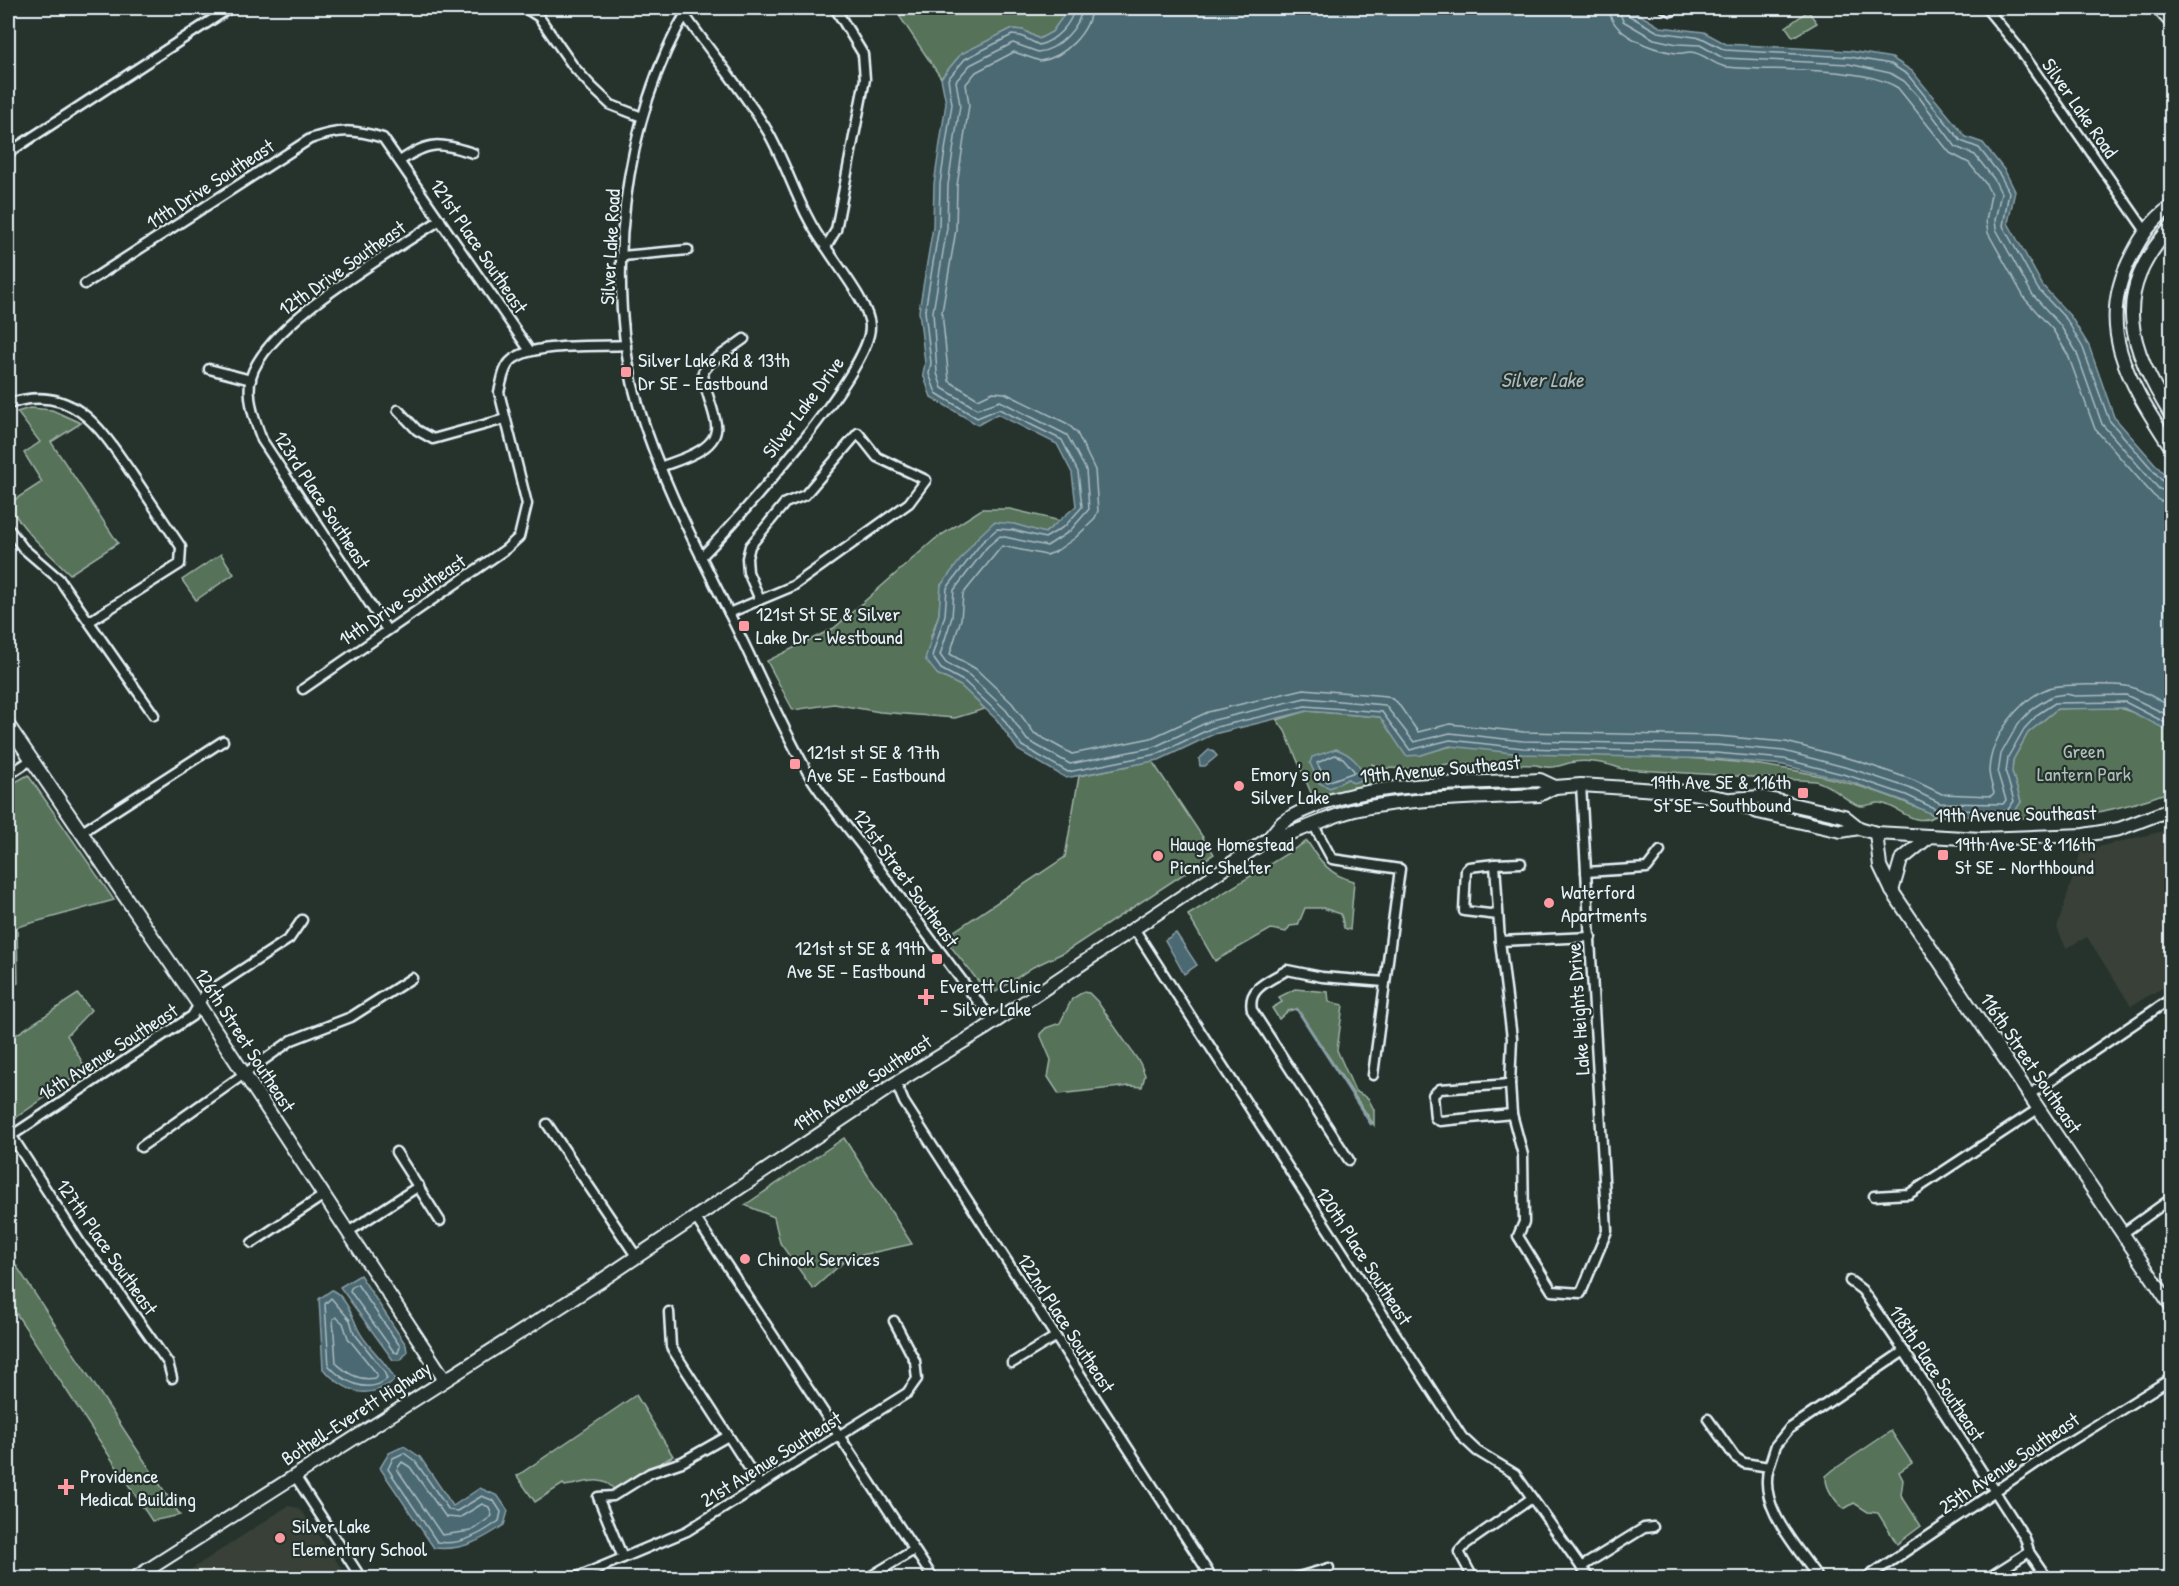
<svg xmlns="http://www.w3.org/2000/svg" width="2179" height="1586" viewBox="0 0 2179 1586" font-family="'Patrick Hand',sans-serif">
<rect width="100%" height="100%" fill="#26332d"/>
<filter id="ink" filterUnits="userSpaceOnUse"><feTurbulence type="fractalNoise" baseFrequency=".0167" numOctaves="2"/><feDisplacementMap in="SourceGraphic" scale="12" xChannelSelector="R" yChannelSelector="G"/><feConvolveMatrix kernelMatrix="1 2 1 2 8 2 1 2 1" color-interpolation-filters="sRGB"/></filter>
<g filter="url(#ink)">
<g fill="#394037">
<path d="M2168,830L2172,836L2171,983L2131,1006L2087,937L2066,948L2057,928L2081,851Z"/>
<path d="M288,1506L298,1508L304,1514L348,1578H178Z"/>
</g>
<g fill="#567259" stroke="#9fb2a8" stroke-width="1.5">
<path d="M894,8H1069L1052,32L1039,39L1023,30L1011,29L961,54L941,78Z"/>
<path d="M1808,11L1817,23L1793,37L1786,27Z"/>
<path d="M30,408L52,410L81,423L51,442L118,543L70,574C47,551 25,533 8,504L42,482L24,453L40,442L17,412Z"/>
<path d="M982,509H1010L1061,521L1044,533L1014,524L960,563L941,585L939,614L931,636L937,674L961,686L985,709L955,718L880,712L834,704L793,710L767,661L834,628L935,539Z"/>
<path d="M221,554L234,574L196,600L182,580Z"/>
<path d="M2114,706L2143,716L2171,732V791C2118,811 2068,821 2011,817L2021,802L2012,772L2013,760L2028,733L2057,709Z"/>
<path d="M1307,711L1380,717L1421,755C1430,752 1439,749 1448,747C1474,742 1503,754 1529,754C1671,756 1806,753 1936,816C1911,828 1901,806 1880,803C1871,802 1866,809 1857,805C1842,798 1835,787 1816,781L1622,769C1607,763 1585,759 1569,763C1557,767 1548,769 1536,765L1453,763L1422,769L1380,768L1372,764V786L1322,798L1311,793L1285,731L1277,720Z"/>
<path d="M1152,761L1214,854L1065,952L1033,967L996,992L986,991L944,938L1065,857L1079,776Z"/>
<path d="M28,775L114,900L17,927L18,983L8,987V786Z"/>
<path d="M1307,841C1320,861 1330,876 1354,881L1350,930L1344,928L1341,914L1323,908H1305L1298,925L1290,926L1286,932L1271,929L1215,961L1188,915Z"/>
<path d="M1295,989L1328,992L1329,1002L1343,1005L1337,1050L1355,1091L1368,1098L1374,1110V1125L1297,1009L1288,1011L1279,1019L1272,1008L1282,1002L1279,997Z"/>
<path d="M1083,992L1089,993L1097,1001L1140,1063L1145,1075L1142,1087L1130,1086L1059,1094L1048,1077L1051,1060L1040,1034L1046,1028L1060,1023L1072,999Z"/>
<path d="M78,994L91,1010L67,1035L86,1069L8,1123V1040Z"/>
<path d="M844,1138L912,1244L848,1258L813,1289L780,1243L774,1217L745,1205Z"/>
<path d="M8,1253L180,1515L152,1521L8,1301Z"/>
<path d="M636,1395L673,1456L615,1491C604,1473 583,1484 565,1486L563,1484L535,1502L517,1476Z"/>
<path d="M1891,1431L1912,1463L1899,1472L1903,1480L1901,1495L1921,1526L1897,1544L1878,1513L1868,1512L1854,1503L1844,1509C1835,1501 1825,1488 1826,1476L1833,1470Z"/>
</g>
<g fill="#4c6972" stroke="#8a9fa8" stroke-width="1.5">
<path d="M1069,8H1617L1632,10L1660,27L1704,32L1726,44L1850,51L1892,58L1912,71L1966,137L1983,143L2005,171L2015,191L2008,223L2043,286L2071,317L2089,346L2114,417L2171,482V732L2124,708L2057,709L2028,733L2013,760L2012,772L2021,802L2011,817L1936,816L1904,801L1848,781L1783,765L1716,759L1522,754L1450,746L1421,755L1406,756L1380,717L1307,711L1214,734L1159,760L1066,778L1018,750L997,720L961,686L937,674L925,659L939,614L941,585L977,538L994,522L1014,524L1045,533L1076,506L1072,473L1057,444L997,414L978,425L931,397L923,374L925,363L919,311L933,227L934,184L946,103L941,78L961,54L1011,29L1023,30L1039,39L1052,32Z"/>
<path d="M1336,749C1349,753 1363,765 1364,779L1353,783L1348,779L1330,788L1319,783L1310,763L1312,757Z"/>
<path d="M1209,750H1212L1217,756L1205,766H1200L1199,759Z"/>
<path d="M1176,933L1197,965L1184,974L1165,940Z"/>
<path d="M360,1275L406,1345L407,1352L401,1360H393L340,1287Z"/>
<path d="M332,1290C347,1298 352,1316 358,1329C367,1348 386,1360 395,1380C367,1402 346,1392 323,1369L319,1299Z"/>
<path d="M404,1446L420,1457L453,1506L480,1488L498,1496L508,1511L504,1525C482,1540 462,1551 434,1548L380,1468L389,1453Z"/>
</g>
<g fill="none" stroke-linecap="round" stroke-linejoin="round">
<g stroke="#aabbc2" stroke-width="1.5">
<path d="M1074,8C1072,24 1055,41 1039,45L1021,36L1012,35L965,59L948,79L952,104L940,184L939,227L925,311L931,363L929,374L936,393L977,418L999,409L1062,440L1078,472L1082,507L1065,526L1045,538L1013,530L997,529L982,542L947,588L945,615L932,656L941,669L965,682L1001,716L1022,746L1068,772L1157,754L1212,728L1305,706L1382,712L1410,750L1450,740L1523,748L1716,753L1784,759L1850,776L1906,795L1938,810L2007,811L2014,801L2006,773L2008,757L2024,729L2038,714L2055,703L2125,702L2172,726"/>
<path d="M1082,8C1080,28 1058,50 1038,52L1013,43L970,65L956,81L960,105L948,185L947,228L933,312L937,373L942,388L977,409L1000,401L1067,435L1086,470L1089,509L1070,531L1047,546L1000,536L987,547L954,590L952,617L940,655L946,663L969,675L1006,710L1027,740L1070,764L1154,747L1210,721L1305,698L1385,705L1414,742L1450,733L1523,741L1717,745L1784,751L1852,769L1909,788L1940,803L2003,804L2006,800L1998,774L2001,754L2018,724L2033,708L2052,696L2066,694L2075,696L2126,695L2172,717"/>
<path d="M1091,8C1090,32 1064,58 1040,61L1014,52L976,72L966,84L969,105L957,186L956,230L942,312L949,381L978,399L993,392L1005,393L1068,424L1077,433L1095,470L1098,511L1094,520L1075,538L1055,552L1046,555L1002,546L963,594L961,619L950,654L976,669L1012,703L1034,733L1072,754L1151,738L1208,712L1304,689L1387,696L1397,702L1418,732L1450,724L1524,732L1717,736L1786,742L1855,760L1913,780L1942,794L1991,796L1994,793C1992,785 1989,778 1989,770C1991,737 2018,700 2049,688C2058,684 2115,684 2126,686C2143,689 2157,700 2172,707"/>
<path d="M1609,8C1610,35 1653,50 1676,53C1681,54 1685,52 1690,52C1704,52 1713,66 1727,67C1772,72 1862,65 1898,88L1950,153L1969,163L1986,184L1991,194L1986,221L1988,233L2025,299L2053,330L2068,355L2095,429L2153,495L2160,501L2172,502"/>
<path d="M1618,8L1623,21L1654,39L1677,44L1700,45L1723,58L1849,64L1890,73L1904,81L1919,97L1956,147L1975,155L1994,179L2001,193L1995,220L1996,229L2032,294L2060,325L2076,351L2102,424L2159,489L2172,493"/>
<path d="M1625,8L1628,15L1658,32L1702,38L1725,50L1850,57L1891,64L1908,75L1961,141L1979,148L2000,175L2009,192L2003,226L2038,289L2067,320L2083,348L2109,420L2165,484L2172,486"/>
<path d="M1335,755L1343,758L1355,772L1327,782L1317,763Z"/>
<path d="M357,1284L400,1346L398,1353L394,1352L350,1291L351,1288Z"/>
<path d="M331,1298L350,1320L354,1333L384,1371L387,1379C368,1395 344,1382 329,1366L325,1304Z"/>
<path d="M336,1317L343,1323L348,1338L377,1374L375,1378C361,1381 347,1374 336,1363L333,1319Z"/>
<path d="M404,1453L415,1461L449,1510L457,1511L482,1496L494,1501L501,1512L499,1521C481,1534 460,1546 437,1542L388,1469L393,1458Z"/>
<path d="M402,1462L410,1467L446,1517L459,1518L482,1504L489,1507L492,1516L471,1531L442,1535L397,1469Z"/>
</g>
<path stroke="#8a9fa8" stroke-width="3" d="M1297,1009L1371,1124"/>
<g stroke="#e8f1f8" stroke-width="13">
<g id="street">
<path d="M525,8L539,17L573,66L592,87L611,105L642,117"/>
<path d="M680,8C708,50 742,88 768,132C789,169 800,213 826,247"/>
<path d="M689,8C623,115 602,287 639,408C661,480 697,548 730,615C756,667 779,722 808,773C826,803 851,831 872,859C912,914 952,969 994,1022"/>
<path d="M1665,8L1672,11L1677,8"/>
<path d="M1986,8L2018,47L2145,230"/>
<path d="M8,153L230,8"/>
<path d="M400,161C430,140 439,143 473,153"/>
<path d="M622,256L688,250"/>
<path d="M85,284L310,139C339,129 353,129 383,138L530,351"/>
<path d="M209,369L251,380"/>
<path d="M8,404C72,382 100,427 132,474C148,498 165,523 181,547L180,564L90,621"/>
<path d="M398,410L417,430L433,439L505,419"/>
<path d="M660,467C678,460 720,450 716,424C713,406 704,390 703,372L710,363L744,339"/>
<path d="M8,528L23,548L59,579L154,715"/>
<path d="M701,557C737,521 870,372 870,327C870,305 838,267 826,247L836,230L865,79L863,54L835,8"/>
<path d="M729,613L793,586L909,503L926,480L877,457L858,433L805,495L785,503L750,546L747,558L748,572L760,600"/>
<path d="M387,630L262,440C255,421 246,398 251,377C268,321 391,253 440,220"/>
<path d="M303,689L506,549L519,537L527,504L499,392C502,382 503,368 511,361C530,342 599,347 626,345"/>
<path d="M8,775L31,760"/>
<path d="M1313,824L1332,859L1400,869L1373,1075"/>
<path d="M82,832L223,741"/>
<path d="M1495,864L1521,863"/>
<path d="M1586,872L1647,868L1660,851"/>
<path d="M1498,915L1464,911L1466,870L1469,867L1495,864L1500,941L1512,1038L1510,1084L1512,1114L1523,1155L1524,1222L1518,1236L1552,1291L1581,1293L1607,1231L1581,785"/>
<path d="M1135,930L1462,1437L1477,1451L1515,1474L1589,1578"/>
<path d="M1500,941L1591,937"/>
<path d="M896,1083L904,1102L1212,1578"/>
<path d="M1510,1084L1440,1089L1433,1095L1435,1118L1440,1121L1512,1114"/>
<path d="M2029,1095L2172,998"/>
<path d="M547,1124L636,1256"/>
<path d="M11,1135L83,1247L107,1276L168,1363L172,1378"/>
<path d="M8,1138L192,1016L205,994L289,939L302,920"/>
<path d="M141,1147L292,1040L351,1017L412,978"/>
<path d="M396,1152L440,1221"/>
<path d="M1349,1160L1252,1010C1247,987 1270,981 1287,970L1322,977L1385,982"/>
<path d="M1874,1196L1909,1194L2038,1109"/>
<path d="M695,1217L933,1578"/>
<path d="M348,1232L419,1186"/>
<path d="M2122,1234L2172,1198"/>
<path d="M252,1243L324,1195"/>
<path d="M1850,1281L1862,1290L1904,1351L2025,1538L2029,1552L2047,1578"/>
<path d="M669,1312L671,1347L760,1485"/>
<path d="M1012,1363L1055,1337"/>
<path d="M1708,1419L1735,1457L1744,1463L1769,1467C1757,1506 1798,1548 1818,1578"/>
<path d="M1769,1467L1776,1445L1789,1429L1904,1351"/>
<path d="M295,1476L361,1578"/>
<path d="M623,1558L598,1497L613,1496L650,1473L682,1462L728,1436"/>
<path d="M1581,1567L1644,1528L1653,1527"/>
<path d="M575,1578L687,1531L907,1393L917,1379L915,1361L894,1321"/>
<path d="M868,1578L914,1550"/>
<path d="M1295,1578L1329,1568"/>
<path d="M1473,1578L1459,1552L1466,1544L1532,1498"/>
<path d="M1866,1578L2053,1452L2172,1378"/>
<path d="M1988,1578L2029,1552"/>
</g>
</g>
<g stroke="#e8f1f8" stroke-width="16">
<g id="secondary">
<path d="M2158,8L2172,23"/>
<path d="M8,725L199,1005L445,1380"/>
<path d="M1876,833L1880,866L1892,891L2172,1307"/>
<path d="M1892,891L1901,860L1930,836"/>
</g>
</g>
<g stroke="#e8f1f8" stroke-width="16">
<g id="primary">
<path d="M2172,206C2153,219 2142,235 2132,255C2092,330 2132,386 2172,449"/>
<path d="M2172,226C2110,294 2128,344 2172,417"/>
<path d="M1732,799L1760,797L1844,816L1859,828L1876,833L1981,839L2084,835L2119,829L2172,809"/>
<path d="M1268,839C1299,834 1325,817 1355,810C1411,797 1481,798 1539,795L1555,787L1581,785L1687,792L1727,799L1758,812L1841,831L1859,828"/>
<path d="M135,1578L599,1282L896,1083L984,1029L1268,839C1273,834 1278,826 1283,822C1344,780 1466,784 1540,780L1555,787"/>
</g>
</g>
<use href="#street" stroke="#26332d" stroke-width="8"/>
<use href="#secondary" stroke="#26332d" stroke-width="12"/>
<use href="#primary" stroke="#26332d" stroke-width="12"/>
</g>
</g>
<g fill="#ff9aa2" stroke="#26332d" stroke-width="2">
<rect x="620" y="366" width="12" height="12" rx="3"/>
<rect x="738" y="620" width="12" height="12" rx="3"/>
<rect x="789" y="758" width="12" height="12" rx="3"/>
<circle cx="1239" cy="786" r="6"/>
<rect x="1797" y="787" width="12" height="12" rx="3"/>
<rect x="1937" y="849" width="12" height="12" rx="3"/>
<circle cx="1158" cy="856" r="6"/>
<circle cx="1549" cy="903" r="6"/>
<rect x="931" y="953" width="12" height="12" rx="3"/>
<path d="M923 988h6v6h6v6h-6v6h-6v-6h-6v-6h6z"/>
<circle cx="745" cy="1259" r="6"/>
<path d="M63 1478h6v6h6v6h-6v6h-6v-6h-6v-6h6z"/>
<circle cx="280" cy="1538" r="6"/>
</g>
<g text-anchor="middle" stroke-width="4.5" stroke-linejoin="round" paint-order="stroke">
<g font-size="20" fill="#e8f1f8" stroke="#26332d">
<text transform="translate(2080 108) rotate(55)" y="7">Silver Lake Road</text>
<text transform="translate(210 184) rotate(-33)" y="7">11th Drive Southeast</text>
<text transform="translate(479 246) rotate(56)" y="7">121st Place Southeast</text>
<text transform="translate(610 247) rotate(-87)" y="7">Silver Lake Road</text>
<text transform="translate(342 268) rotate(-35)" y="7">12th Drive Southeast</text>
<text transform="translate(803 407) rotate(-53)" y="7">Silver Lake Drive</text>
<text transform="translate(322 500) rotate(57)" y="7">123rd Place Southeast</text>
<text transform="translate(402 600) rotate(-34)" y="7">14th Drive Southeast</text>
<text transform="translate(1440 769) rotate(-5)" y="7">19th Avenue Southeast</text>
<text transform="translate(2016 814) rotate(-1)" y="7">19th Avenue Southeast</text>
<text transform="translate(906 878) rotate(54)" y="7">121st Street Southeast</text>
<text transform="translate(1578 1009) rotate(-94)" y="7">Lake Heights Drive</text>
<text transform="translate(245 1040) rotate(57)" y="7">126th Street Southeast</text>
<text transform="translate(108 1052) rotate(-33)" y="7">16th Avenue Southeast</text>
<text transform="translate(2031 1063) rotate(56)" y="7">116th Street Southeast</text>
<text transform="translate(862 1083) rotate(-33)" y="7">19th Avenue Southeast</text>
<text transform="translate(107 1247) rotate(55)" y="7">127th Place Southeast</text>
<text transform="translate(1364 1256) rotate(57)" y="7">120th Place Southeast</text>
<text transform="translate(1066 1323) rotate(57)" y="7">122nd Place Southeast</text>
<text transform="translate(1937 1373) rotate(57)" y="7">118th Place Southeast</text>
<text transform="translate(356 1413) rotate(-33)" y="7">Bothell-Everett Highway</text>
<text transform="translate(771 1459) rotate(-32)" y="7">21st Avenue Southeast</text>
<text transform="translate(2009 1463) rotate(-34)" y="7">25th Avenue Southeast</text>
</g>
<g font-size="20" fill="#e8f1f8" stroke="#26332d" text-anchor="start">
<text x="638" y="367">Silver Lake Rd &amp; 13th<tspan x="638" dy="23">Dr SE - Eastbound</tspan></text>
<text x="756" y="621">121st St SE &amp; Silver<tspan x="756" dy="23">Lake Dr - Westbound</tspan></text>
<text x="807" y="759">121st st SE &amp; 17th<tspan x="807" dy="23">Ave SE - Eastbound</tspan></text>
<text x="1251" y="781">Emory's on<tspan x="1251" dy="23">Silver Lake</tspan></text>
<text x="1791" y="789" text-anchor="end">19th Ave SE &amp; 116th<tspan x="1791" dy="23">St SE - Southbound</tspan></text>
<text x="1170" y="851">Hauge Homestead<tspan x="1170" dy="23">Picnic Shelter</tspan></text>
<text x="1955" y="851">19th Ave SE &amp; 116th<tspan x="1955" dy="23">St SE - Northbound</tspan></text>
<text x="1561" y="899">Waterford<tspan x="1561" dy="23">Apartments</tspan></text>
<text x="925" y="955" text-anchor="end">121st st SE &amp; 19th<tspan x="925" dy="23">Ave SE - Eastbound</tspan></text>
<text x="940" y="993">Everett Clinic<tspan x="940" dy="23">- Silver Lake</tspan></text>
<text x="757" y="1266">Chinook Services</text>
<text x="80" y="1483">Providence<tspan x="80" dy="23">Medical Building</tspan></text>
<text x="292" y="1533">Silver Lake<tspan x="292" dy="23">Elementary School</tspan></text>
</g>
<g font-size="20" fill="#aebeb8" stroke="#26332d">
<text x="2084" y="758">Green<tspan x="2084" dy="23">Lantern Park</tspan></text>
</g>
<g font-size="21" font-style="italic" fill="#aabbc2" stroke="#26332d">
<text x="1542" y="387">Silver Lake</text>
</g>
</g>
<rect width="2179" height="1586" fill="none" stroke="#26332d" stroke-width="30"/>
<rect x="15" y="15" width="2149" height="1556" fill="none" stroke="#e8f1f8" stroke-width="2" filter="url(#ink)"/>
</svg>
